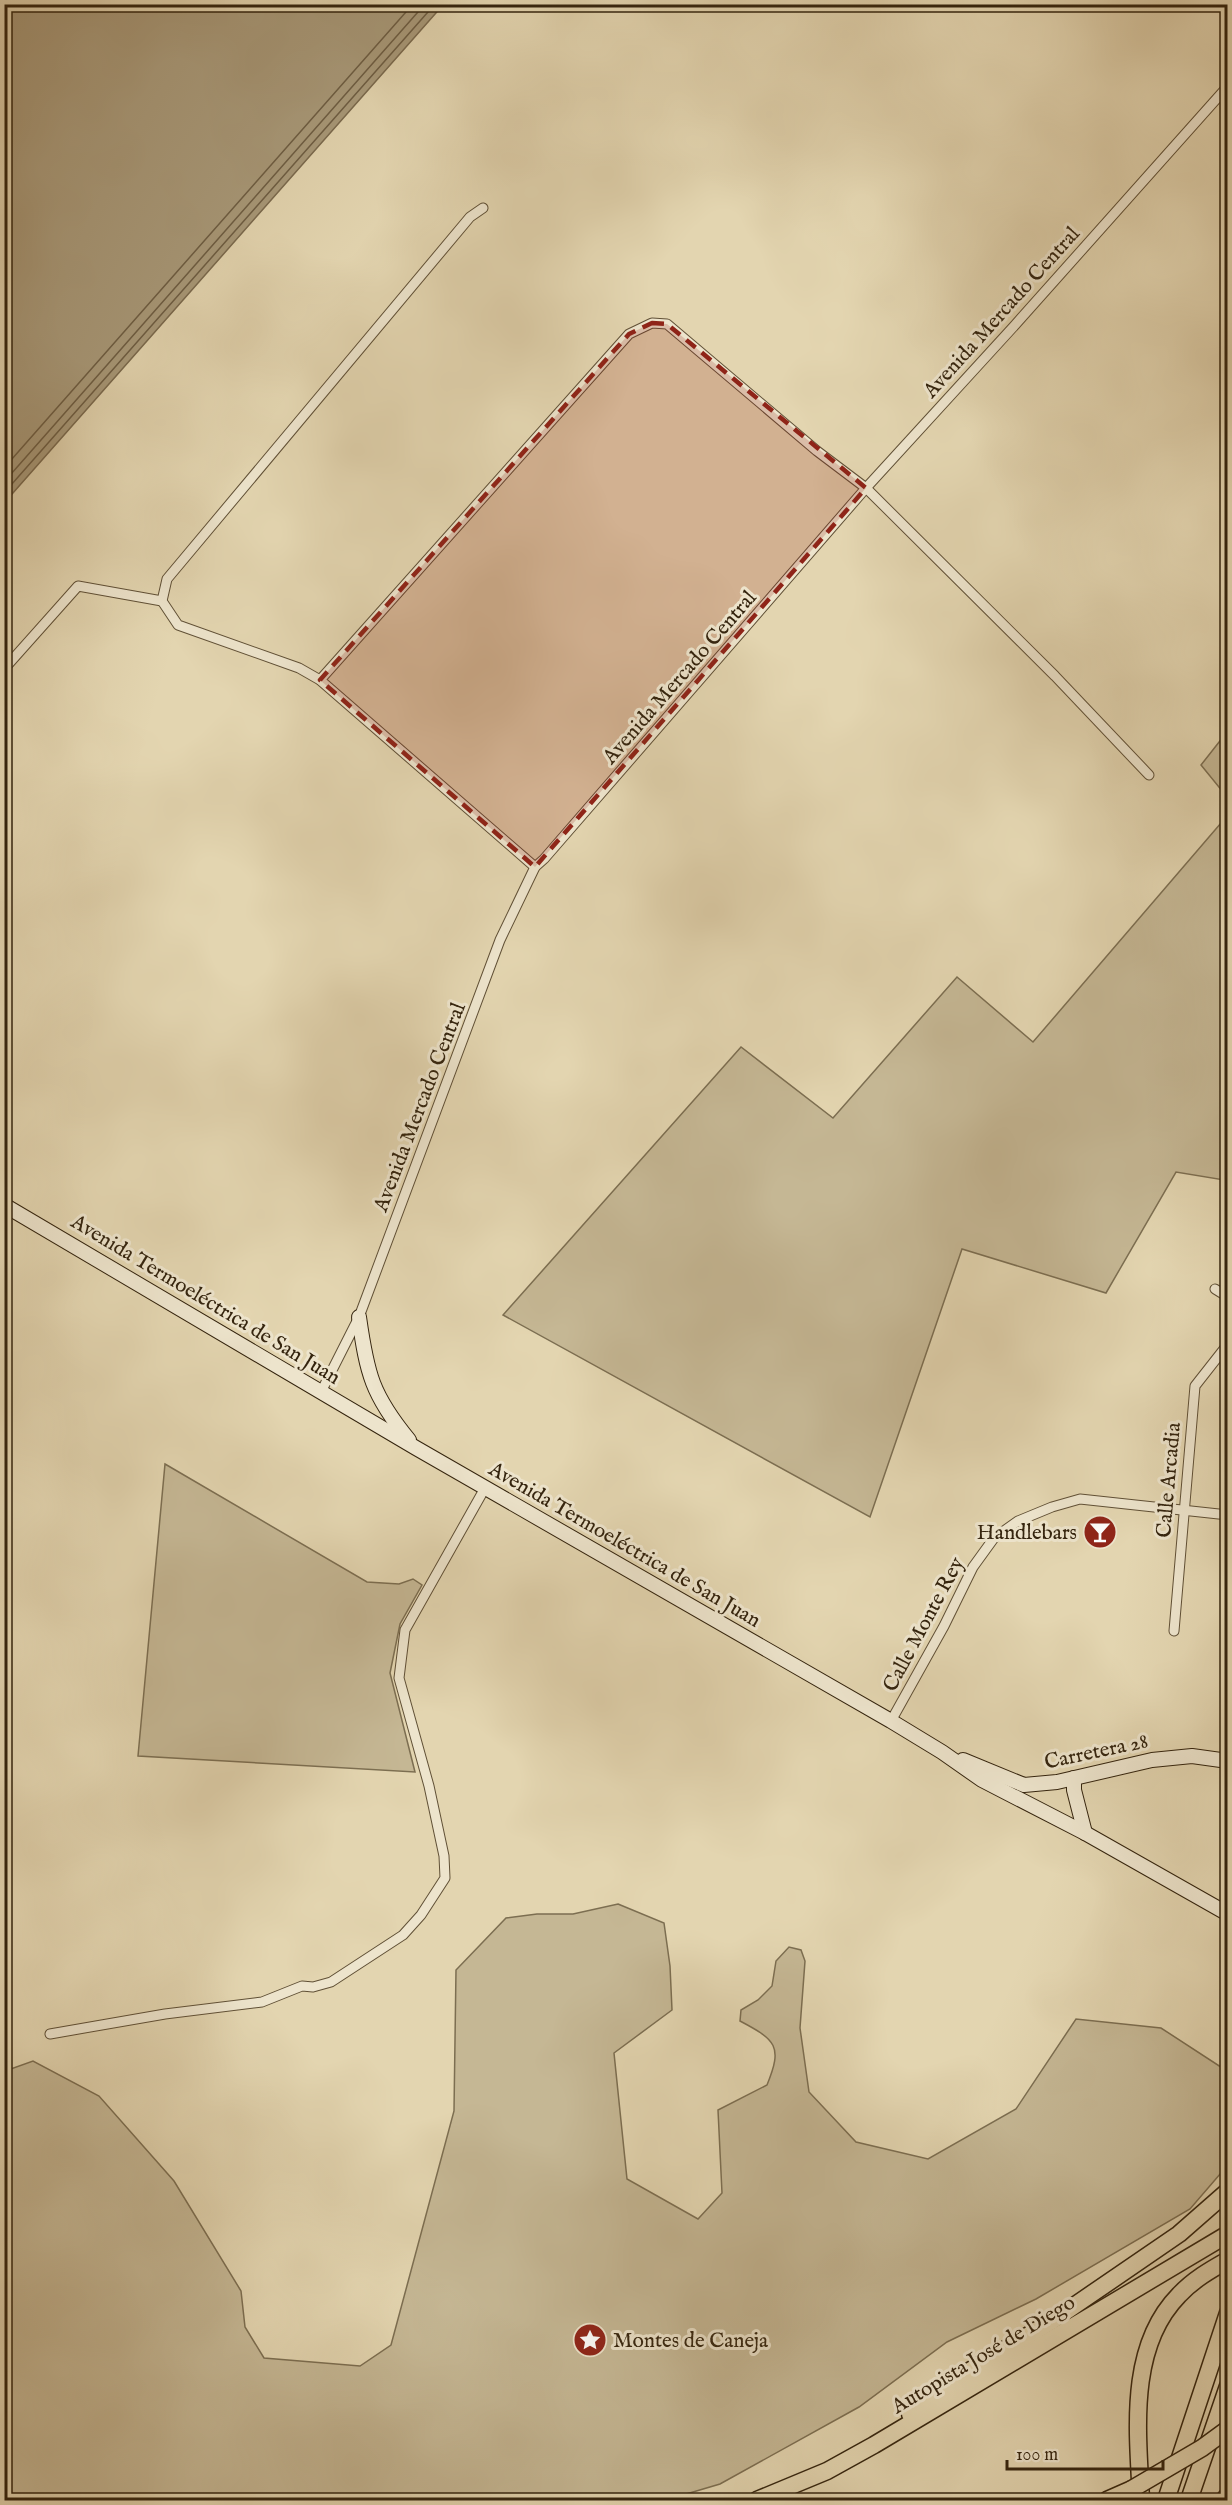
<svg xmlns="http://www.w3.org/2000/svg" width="1232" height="2505" viewBox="0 0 1232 2505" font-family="'IM FELL English',serif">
<rect width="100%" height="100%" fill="#e3d5b0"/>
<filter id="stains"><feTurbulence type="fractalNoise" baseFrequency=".00333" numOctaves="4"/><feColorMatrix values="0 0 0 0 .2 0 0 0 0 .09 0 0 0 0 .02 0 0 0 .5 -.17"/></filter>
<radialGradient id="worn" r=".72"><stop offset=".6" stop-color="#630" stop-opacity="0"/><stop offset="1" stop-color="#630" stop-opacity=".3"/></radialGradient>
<g fill="#c5b794" stroke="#7c6e51" stroke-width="1.5">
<path d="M1227,732V797L1201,765Z"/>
<path d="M1227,816L1228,1166L1224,1180L1176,1172L1106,1293L962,1249L870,1517L503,1315L741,1047L833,1118L957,977L1033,1042Z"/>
<path d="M165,1464L367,1582L399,1584L413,1579L422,1585L400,1624L390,1673L415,1772L138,1756Z"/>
<path d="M618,1904L664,1923L670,1966L672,2010L614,2053L627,2179L698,2219L722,2193L718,2110L767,2085C783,2046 776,2040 740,2021L741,2010L758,2000L772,1986L776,1961L789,1947L801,1950L805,1961L800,2028L809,2092L856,2142L928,2159L1016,2109L1076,2019L1161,2028L1227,2071V2166L1190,2209L1036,2299L947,2342L859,2407L720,2484L666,2500H5V2071L33,2061L99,2096L174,2181L241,2291L245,2327L264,2358L360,2366L391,2345L454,2111L456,1970L506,1918L537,1914H573Z"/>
</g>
<path fill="#a89979" stroke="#7a6a4e" stroke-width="1.5" d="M5,4L443,5L5,502L4,5Z"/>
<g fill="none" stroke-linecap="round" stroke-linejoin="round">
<g stroke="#6e5e44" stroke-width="1.5">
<path d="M4,468L413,4"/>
<path d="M4,482L425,4"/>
<path d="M4,493L435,4"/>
</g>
<g stroke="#605036" stroke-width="11">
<g id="street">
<path d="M483,208L470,217L167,579L162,601L178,625L299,668L320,680L535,867"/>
<path d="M4,669L78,586L162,601"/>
<path d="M320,680L629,334L652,323L667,324L817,451L866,488L1055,676L1149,775"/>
<path d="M1215,1289L1228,1297"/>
<path d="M321,1392L359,1317L500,940L535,867L544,859L866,488L1015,325L1228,86"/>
<path d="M1174,1631L1195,1386L1228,1344"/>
<path d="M891,1721L944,1626L973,1567L994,1538L1018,1521L1052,1507L1080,1499L1228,1515"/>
<path d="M50,2034L165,2014L262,2002L302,1986L313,1987L331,1982L403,1935L421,1915L445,1878L444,1856L429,1786L399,1678L405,1630L485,1488"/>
</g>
</g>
<g stroke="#34240e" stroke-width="16">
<g id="secondary">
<path d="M4,1205L416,1448L891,1721L942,1752L982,1780L1085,1833L1228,1914"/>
<path d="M359,1317C367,1374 372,1395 409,1440"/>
<path d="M963,1760L1024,1785L1057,1782L1152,1760L1192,1756L1228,1761"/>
<path d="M1074,1778V1790L1085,1833"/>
</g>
</g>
<g stroke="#34240e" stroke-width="19">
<g id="highway">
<path d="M910,2414L938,2390L1052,2321L1179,2234L1228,2191"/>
<path d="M757,2500L827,2471L874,2445L1228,2234"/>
<path d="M1107,2500L1132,2489"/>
<path d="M1141,2500C1138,2433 1127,2348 1179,2295C1193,2280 1210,2270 1228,2260"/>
<path d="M1166,2500L1228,2313"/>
<path d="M1189,2500L1228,2386"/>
<path d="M1224,2500L1228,2495"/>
</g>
</g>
<use href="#street" stroke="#ede4cc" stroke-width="9"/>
<use href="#secondary" stroke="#ede4cc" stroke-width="14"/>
<use href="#highway" stroke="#e3d5b0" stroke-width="16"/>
<g stroke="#34240e" stroke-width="19" stroke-linecap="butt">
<path id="highway-bridge" d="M1132,2489L1202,2448L1228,2429"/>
</g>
<use href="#highway-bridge" stroke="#e3d5b0" stroke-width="16"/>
</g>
<path fill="#8f2418" fill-opacity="0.2" stroke="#8f2418" stroke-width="4.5" stroke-dasharray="12 8" stroke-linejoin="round" d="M652,323L667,324L866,488L535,867L320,680L629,334Z"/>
<defs>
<g id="bar-disc" transform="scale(1.725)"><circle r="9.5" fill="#8f2418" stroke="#ede4cc"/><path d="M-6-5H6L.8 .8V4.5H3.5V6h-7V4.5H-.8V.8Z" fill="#fff"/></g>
<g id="sight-disc" transform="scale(1.725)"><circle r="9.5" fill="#8f2418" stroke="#ede4cc"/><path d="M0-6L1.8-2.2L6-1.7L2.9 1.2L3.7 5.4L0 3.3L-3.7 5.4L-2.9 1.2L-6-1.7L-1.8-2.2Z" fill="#fff"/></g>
</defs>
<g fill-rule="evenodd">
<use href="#bar-disc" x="1100" y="1532"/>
<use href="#sight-disc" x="590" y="2340"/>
</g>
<g text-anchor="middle" stroke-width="6" stroke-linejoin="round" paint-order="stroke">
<g font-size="21" fill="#34240e" stroke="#ede4cc">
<text transform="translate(1001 312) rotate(-48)" y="7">Avenida Mercado Central</text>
<text transform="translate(679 677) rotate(-49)" y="7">Avenida Mercado Central</text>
<text transform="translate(419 1107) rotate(-69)" y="7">Avenida Mercado Central</text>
<text transform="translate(206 1299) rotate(31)" y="7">Avenida Termoeléctrica de San Juan</text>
<text transform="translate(1168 1480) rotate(-85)" y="7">Calle Arcadia</text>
<text transform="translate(625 1544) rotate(30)" y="7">Avenida Termoeléctrica de San Juan</text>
<text transform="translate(923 1624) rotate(-62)" y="7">Calle Monte Rey</text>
<text transform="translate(1096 1751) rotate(-12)" y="7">Carretera 28</text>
<text transform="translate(983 2354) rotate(-31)" y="7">Autopista José de Diego</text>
</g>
<g font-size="21" fill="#34240e" stroke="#ede4cc" text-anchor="end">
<text x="1077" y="1539">Handlebars</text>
<text x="613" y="2347" text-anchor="start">Montes de Caneja</text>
</g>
</g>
<rect width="1232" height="2505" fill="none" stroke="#e3d5b0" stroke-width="24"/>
<rect x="6" y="6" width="1220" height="2493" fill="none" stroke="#34240e" stroke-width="3"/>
<rect x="12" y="12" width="1208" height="2481" fill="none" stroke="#34240e" stroke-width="1.5"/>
<path d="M1007 2460v9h156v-9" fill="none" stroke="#34240e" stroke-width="3"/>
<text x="1016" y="2460" font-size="18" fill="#34240e" stroke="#ede4cc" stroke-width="4.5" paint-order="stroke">100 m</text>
<rect width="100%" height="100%" filter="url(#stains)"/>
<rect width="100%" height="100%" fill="url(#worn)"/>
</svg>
